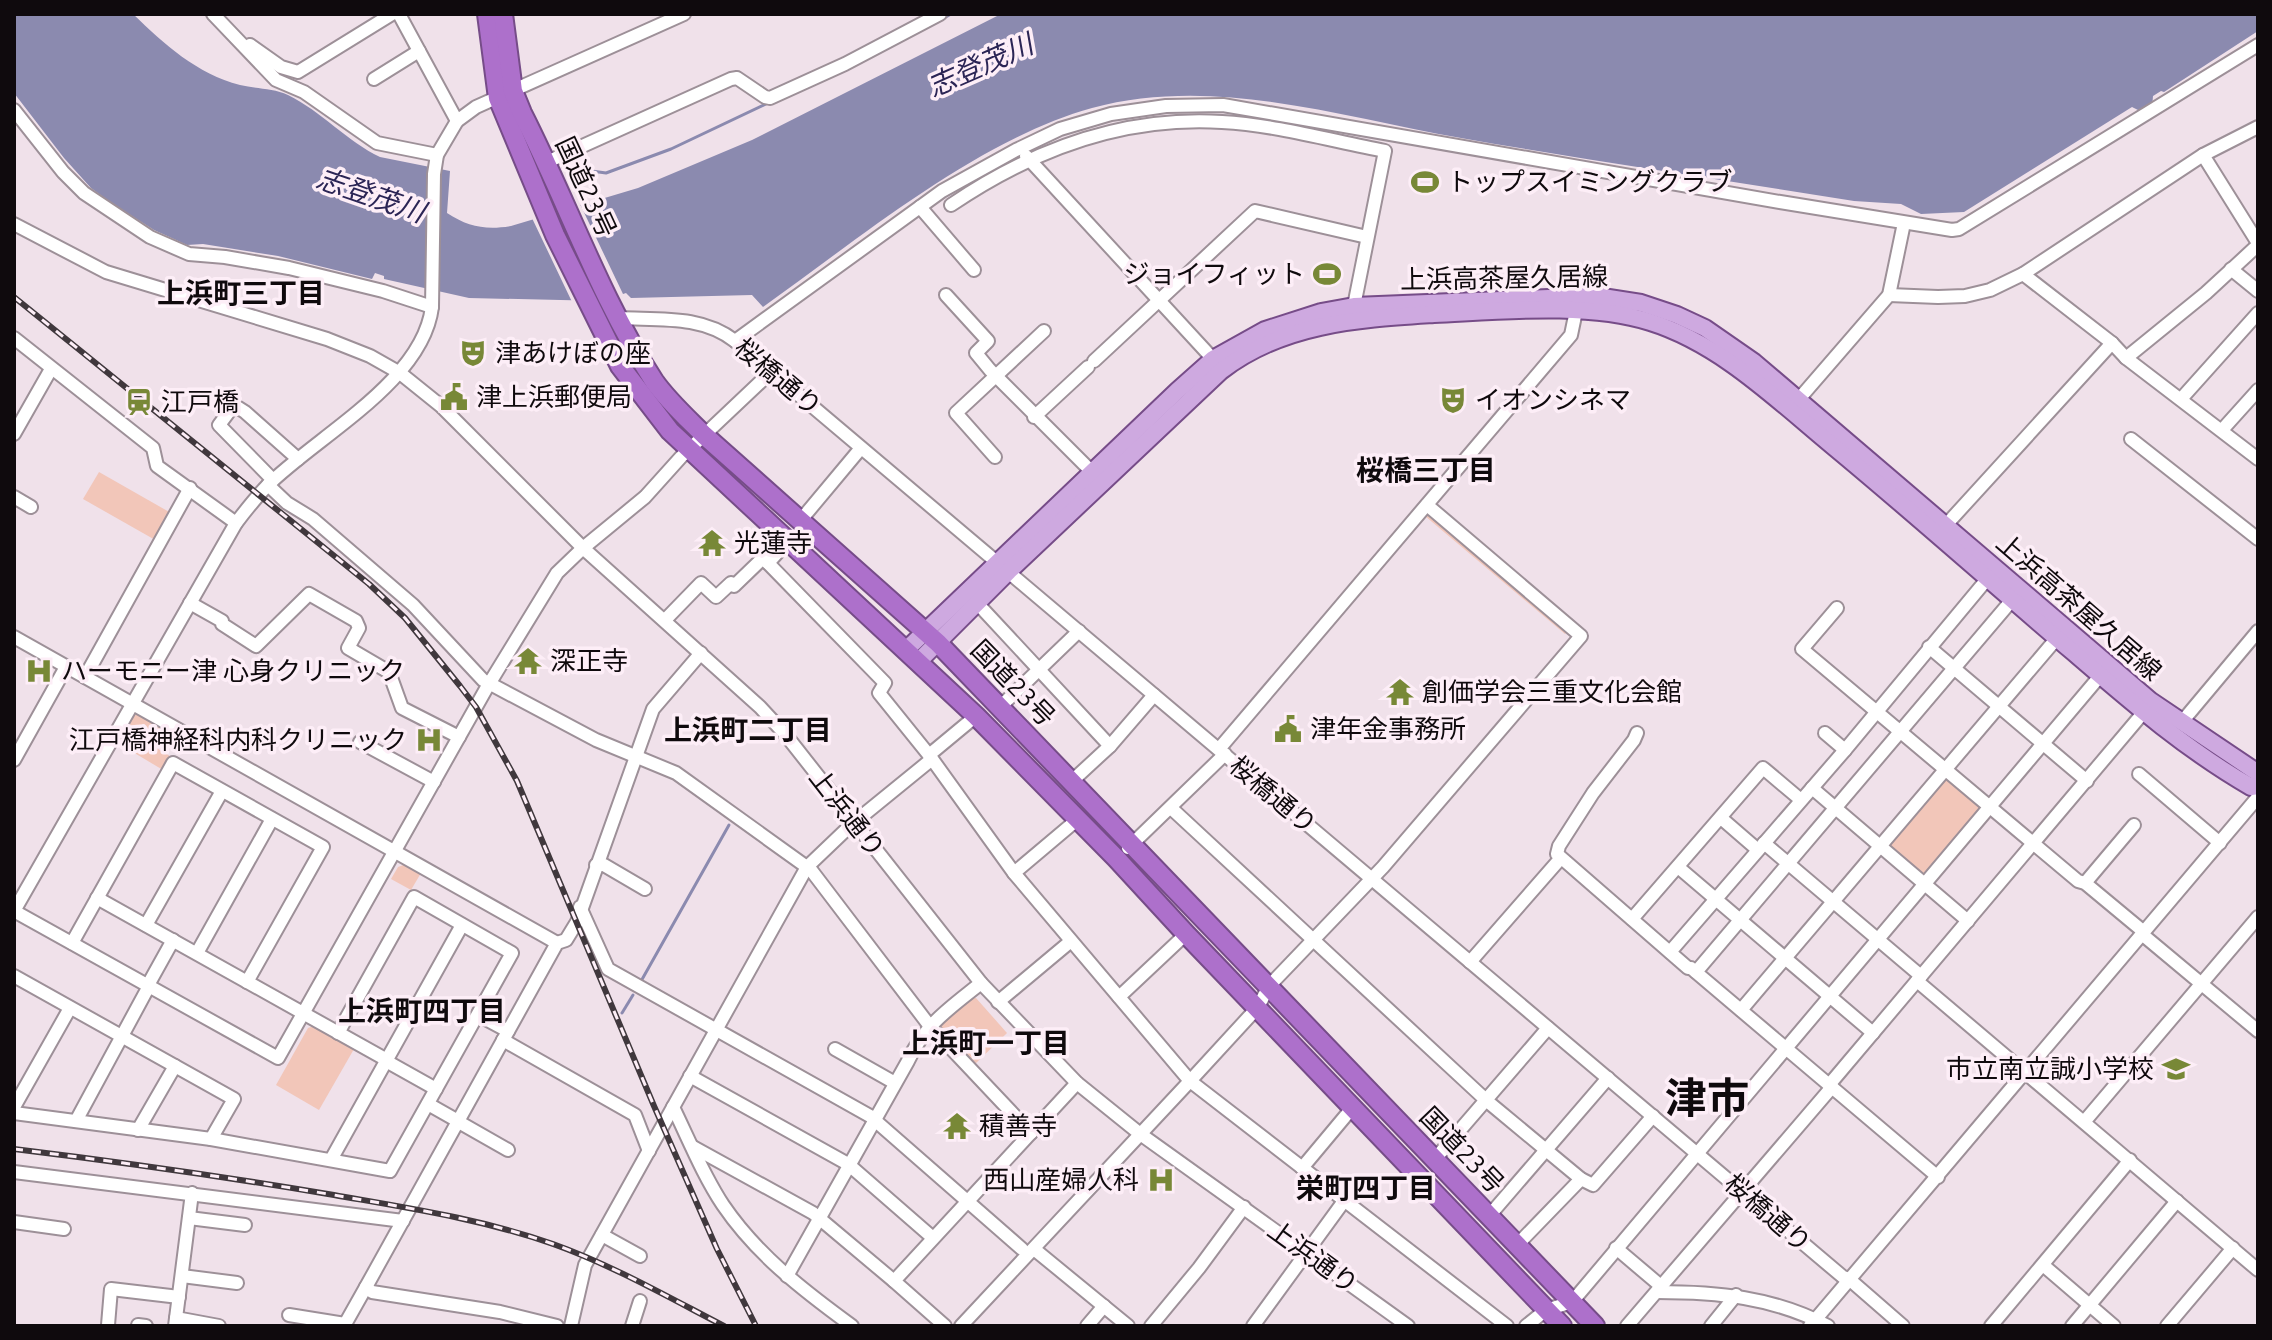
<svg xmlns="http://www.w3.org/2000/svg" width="2272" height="1340" viewBox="0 0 2272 1340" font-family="Ubuntu,'Noto Sans JP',sans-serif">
<rect width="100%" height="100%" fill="#f0e1ea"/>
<g fill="#f2c6b9">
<path d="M99,472L171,513L157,541L83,499Z"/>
<path d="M1425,516H1432L1568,631L1565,634Z"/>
<path d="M140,714L163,728L153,746L170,756L163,770L116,742L131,716Z"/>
<path d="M1942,778H1948L1980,806V812L1923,878L1886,846Z"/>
<path d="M406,864L421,873L411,890L391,879L398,867Z"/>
<path d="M972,998H976L1007,1033L974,1065L939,1028L940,1024Z"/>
<path d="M314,1026L354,1049L319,1110L276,1085L308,1028Z"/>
</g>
<path fill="#8b8aaf" d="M14,14H133C164,44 197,74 240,85C256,89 273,88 288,95C321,111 348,142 380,157L450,171L447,213C468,227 486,230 511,226L638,188L752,140L1001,14H2258V31L2164,92L2161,91L2153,96L2152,108L2144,113L2132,107L1964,212L1921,214L1901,204L1854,201C1723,180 1592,161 1461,138C1340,117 1215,75 1092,108C977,140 860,238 763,307L752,295L631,298L626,293L603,301L469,298L384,279V276L375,273L372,279L278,256L203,244L187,245L154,230L110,202L91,188L64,158L14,93Z"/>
<path fill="#f0e1ea" d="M579,202L623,294L632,302L625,297L603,305L573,304L531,216Z"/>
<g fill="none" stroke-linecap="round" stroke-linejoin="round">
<g stroke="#8b8aaf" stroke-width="3">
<path d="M944,18L951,14"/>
<path d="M563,167L606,173L671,149L768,103"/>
<path d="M640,983L729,825"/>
<path d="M622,1013L633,995"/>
</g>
<g stroke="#9d9098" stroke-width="16">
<g id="minor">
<path d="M213,14L276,80L304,92L377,143L437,155"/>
<path d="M399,14L457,121"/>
<path d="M250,45L281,67L298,72L392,14"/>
<path d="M374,79L419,51"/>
<path d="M14,110L63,172L84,193L150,237L189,254L225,257L289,268L383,291L432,307"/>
<path d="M2203,155L2258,243"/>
<path d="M1026,156L1213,359"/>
<path d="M547,162L731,79L737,78L765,97L770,98L845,64L940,14"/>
<path d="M951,205C1032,150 1124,116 1222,122C1277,125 1332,141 1385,151L1354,306"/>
<path d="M920,207L974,270"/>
<path d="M14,224L106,272L327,339L370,356L400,373L441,406L583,548L760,707L785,734L981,983L1077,1083L1139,1133L1408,1326"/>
<path d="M2231,269L2258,291"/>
<path d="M2023,274L2112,343L2126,358L2258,459"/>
<path d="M946,295L988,341L976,353L990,370L1098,478"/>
<path d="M1889,295L1938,297L1965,296L1990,290L2023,274L2203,155L2258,127"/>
<path d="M620,318C659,320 702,315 735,341L1843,1277L1849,1279L1903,1326"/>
<path d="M14,338L153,448L157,466L236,523"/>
<path d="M735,341L942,191L1016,150L1060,129L1111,114L1166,106L1223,105L1780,202L1952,230L1959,229L2258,45"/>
<path d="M2126,358L2206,293L2258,245"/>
<path d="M1094,361L1255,211L1367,237"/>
<path d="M1799,399L1889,295L1904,223"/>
<path d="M2181,399L2258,313"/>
<path d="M1034,417L1088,367"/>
<path d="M2222,430L2258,390"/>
<path d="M14,434L51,369"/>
<path d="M2131,439L2258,539"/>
<path d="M995,457L956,413L1044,331"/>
<path d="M273,480L219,425L234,405L245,412L298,459"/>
<path d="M268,485L287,503L313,519L413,605L483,680L596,740L676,773L811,870L929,1025L1031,1133"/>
<path d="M14,497L31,507"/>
<path d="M800,521L861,448"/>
<path d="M1946,525L2112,343"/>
<path d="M768,563L789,540"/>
<path d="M190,603L222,621V624L256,646L309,594L356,621L359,628L348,648L389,672L402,708L459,737"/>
<path d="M977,603L1110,746"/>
<path d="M1837,608L1802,649L2078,881L2085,883L2144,932"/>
<path d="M665,620L701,583L716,597L731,583L734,586L763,558L885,683L879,693L929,755"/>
<path d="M14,637L557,943"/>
<path d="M1929,647L2087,781"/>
<path d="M85,677L190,488"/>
<path d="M1000,707L1079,631"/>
<path d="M2181,723L2258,631"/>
<path d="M1637,733L1634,740L1593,793L1559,846L1557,854L1688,968H1691L1938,1177"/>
<path d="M1825,733L1845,750"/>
<path d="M360,742L434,782"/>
<path d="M1219,749L1571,335L1576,311"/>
<path d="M932,759L1014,873L1190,1081L1507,1326"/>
<path d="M14,760L66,667"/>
<path d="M2139,774L2220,843"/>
<path d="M1072,781L1110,746L1154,695"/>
<path d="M1812,788L1968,921"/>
<path d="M1171,808L1487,1101L1581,1179L1593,1185L1653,1116"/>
<path d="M1721,818L1758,850"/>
<path d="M1764,843L1921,976"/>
<path d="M1128,848L1225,754"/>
<path d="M596,865H604L645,889"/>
<path d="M1678,867L1873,1033"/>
<path d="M1014,873L1078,819"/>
<path d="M2085,883L2134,825"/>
<path d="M97,898L387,1060"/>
<path d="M580,907L608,969L870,1116L1022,1249"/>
<path d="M14,911L236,523C246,510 256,497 268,485C319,435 423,381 432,307L434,174L437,155L457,121L476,107L684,14"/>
<path d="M14,911L278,1058L486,689L557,573L583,548L645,497L681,457L771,372"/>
<path d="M1632,919L1763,768L1801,800"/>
<path d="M146,925L222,791"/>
<path d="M2143,935L2258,1031"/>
<path d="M72,943L173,763L323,847L247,982"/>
<path d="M1670,952L1845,750L1988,578"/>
<path d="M197,953L272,819"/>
<path d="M1470,962L1560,859"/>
<path d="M1696,972L2012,600"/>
<path d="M14,976L234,1099L211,1139"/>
<path d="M1917,981L2258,1270"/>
<path d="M148,985L173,940"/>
<path d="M1119,997L1186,934"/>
<path d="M998,1002L1071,941"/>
<path d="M1741,1010L2057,638"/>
<path d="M478,1015L508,1031"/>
<path d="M503,1040L635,1115L649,1151"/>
<path d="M835,1049L895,1083"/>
<path d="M386,1061L436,1089"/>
<path d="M690,1076L848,1164L933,1238"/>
<path d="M1829,1085L2143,713"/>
<path d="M428,1104L458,1121"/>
<path d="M14,1107L70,1008"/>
<path d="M673,1107C689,1140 703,1175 723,1205C757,1255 804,1291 852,1326"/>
<path d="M14,1113L211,1139L390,1171L512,953L414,897L338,1033"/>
<path d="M76,1121L149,986"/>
<path d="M457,1121L508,1150"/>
<path d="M2084,1122L2258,917"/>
<path d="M138,1130L175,1066"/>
<path d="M693,1147L813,1213L894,1281"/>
<path d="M332,1158L462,925"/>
<path d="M1435,1159L1548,1028"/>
<path d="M1302,1168L1353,1107"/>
<path d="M14,1172L403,1221"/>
<path d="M1489,1216L1608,1078"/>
<path d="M189,1218L245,1225"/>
<path d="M14,1222L64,1229"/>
<path d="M602,1235L640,1256"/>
<path d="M1517,1245L1581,1179"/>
<path d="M1616,1248L1662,1287"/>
<path d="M1034,1249L1128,1326"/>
<path d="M2043,1265L2114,1326"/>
<path d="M182,1276L237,1283"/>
<path d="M787,1276L908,1061C925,1024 950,1008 981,983"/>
<path d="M1657,1292C1717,1292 1773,1297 1828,1326"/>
<path d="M289,1315L345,1324"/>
<path d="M176,1318L219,1326"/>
<path d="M108,1325L111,1289L179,1297"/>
<path d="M138,1325L146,1326"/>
<path d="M175,1326L192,1193"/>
<path d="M344,1326L366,1287"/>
<path d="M557,1326L500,1312L372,1292L366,1287L557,943L566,940L577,922L653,709L701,653"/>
<path d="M571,1326L585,1265L807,867L851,825L932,759L929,755L976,716"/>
<path d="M632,1326L640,1301"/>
<path d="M945,1326L894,1281L1077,1083"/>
<path d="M961,1326L1190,1081L1258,1007L1269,986L1383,867L1581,636L1427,505"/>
<path d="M1087,1326L1104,1306"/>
<path d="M1151,1326L1199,1268L1244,1207"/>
<path d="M1253,1326L1344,1201"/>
<path d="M1526,1326L1546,1310L1572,1302L2100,676"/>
<path d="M1627,1326L1832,1087"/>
<path d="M1711,1326L1736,1295"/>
<path d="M1810,1326L2258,797"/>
<path d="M1991,1326L2130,1160"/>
<path d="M2072,1326L2177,1201"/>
<path d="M2167,1326L2233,1248"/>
</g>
</g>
<g stroke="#764c88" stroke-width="20">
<g id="major">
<path d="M907,649L1177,391L1213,359L1265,330L1321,312L1354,306L1596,296L1641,303L1677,315L1705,328L1754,362L2151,701L2258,773"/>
<path d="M919,661L1009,571L1221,371C1283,323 1359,319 1434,314C1499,311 1588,302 1650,322C1721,344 1778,401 1834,447C1915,514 1993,584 2073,652C2130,701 2185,749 2251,787L2258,786"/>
</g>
</g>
<g stroke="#764c88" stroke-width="22">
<g id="highway">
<path d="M487,14L498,98L555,235L620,366L670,431L976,716L1116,858L1186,934L1562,1326"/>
<path d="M503,14L513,91L522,113C567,201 600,298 654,381C668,401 687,418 704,435L938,643L1595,1326"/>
</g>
</g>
<use href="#minor" stroke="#fff" stroke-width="12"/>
<use href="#major" stroke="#cea9e0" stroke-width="16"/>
<use href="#highway" stroke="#ad70cb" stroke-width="18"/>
<g stroke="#40383d" stroke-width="6">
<g id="rail">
<path d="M14,297L369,584L405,618L460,686L476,707L517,781L654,1106L717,1249L756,1326"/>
<path d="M14,1149C121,1162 227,1177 334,1195C408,1208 482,1219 553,1244C612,1265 668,1297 724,1326"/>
</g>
</g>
<use href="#rail" stroke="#fdeef7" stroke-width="3" stroke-dasharray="9" stroke-linecap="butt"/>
</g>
<defs>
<g id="stadium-bare" transform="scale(2.16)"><path d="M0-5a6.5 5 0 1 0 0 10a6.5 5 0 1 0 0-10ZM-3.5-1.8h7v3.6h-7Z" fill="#788837" stroke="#fdeef7" stroke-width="2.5" paint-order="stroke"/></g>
<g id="theatre-bare" transform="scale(2.16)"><path d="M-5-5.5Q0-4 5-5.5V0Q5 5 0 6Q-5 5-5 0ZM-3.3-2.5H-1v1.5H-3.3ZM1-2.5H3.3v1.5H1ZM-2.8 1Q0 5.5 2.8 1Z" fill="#788837" stroke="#fdeef7" stroke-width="2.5" paint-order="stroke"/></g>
<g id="civic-bare" transform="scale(2.16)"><path d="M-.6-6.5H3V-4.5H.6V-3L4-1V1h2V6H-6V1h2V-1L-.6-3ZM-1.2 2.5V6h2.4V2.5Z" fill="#788837" stroke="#fdeef7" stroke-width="2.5" paint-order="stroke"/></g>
<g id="station-bare" transform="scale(2.16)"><path d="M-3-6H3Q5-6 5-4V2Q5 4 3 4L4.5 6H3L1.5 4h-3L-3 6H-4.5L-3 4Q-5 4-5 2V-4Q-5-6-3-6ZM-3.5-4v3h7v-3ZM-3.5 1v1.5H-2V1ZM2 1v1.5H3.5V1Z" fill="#788837" stroke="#fdeef7" stroke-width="2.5" paint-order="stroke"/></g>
<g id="temple-bare" transform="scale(2.16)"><path d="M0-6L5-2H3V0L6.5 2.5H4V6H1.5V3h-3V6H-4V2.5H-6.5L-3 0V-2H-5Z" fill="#788837" stroke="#fdeef7" stroke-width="2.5" paint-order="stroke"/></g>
<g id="hospital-bare" transform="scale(2.16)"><path d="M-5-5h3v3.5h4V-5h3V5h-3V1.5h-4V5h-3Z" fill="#788837" stroke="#fdeef7" stroke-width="2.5" paint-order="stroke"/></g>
<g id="school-bare" transform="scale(2.16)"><path d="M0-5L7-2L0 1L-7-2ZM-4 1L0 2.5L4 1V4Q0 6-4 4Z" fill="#788837" stroke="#fdeef7" stroke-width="2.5" paint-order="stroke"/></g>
</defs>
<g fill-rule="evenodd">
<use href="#stadium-bare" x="1425" y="182"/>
<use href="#stadium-bare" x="1327" y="274"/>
<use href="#theatre-bare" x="473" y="353"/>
<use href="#civic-bare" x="454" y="397"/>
<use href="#theatre-bare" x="1453" y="400"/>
<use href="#station-bare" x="139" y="402"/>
<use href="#temple-bare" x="712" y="543"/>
<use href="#temple-bare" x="528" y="661"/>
<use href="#hospital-bare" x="39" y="671"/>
<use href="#temple-bare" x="1400" y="692"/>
<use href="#civic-bare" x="1288" y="729"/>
<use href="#hospital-bare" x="429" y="740"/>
<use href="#school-bare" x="2176" y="1069"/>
<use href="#temple-bare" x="957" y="1126"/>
<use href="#hospital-bare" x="1161" y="1180"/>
</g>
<g text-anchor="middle" stroke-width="7" stroke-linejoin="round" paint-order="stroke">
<g font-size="26" fill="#0f0a0d" stroke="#fdeef7" text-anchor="start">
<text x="1447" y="191">トップスイミングクラブ</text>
<text x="1305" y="283" text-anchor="end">ジョイフィット</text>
<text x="495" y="362">津あけぼの座</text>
<text x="476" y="406">津上浜郵便局</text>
<text x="1475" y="409">イオンシネマ</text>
<text x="161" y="411">江戸橋</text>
<text x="734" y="552">光蓮寺</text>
<text x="550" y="670">深正寺</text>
<text x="61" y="680">ハーモニー津 心身クリニック</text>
<text x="1422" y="701">創価学会三重文化会館</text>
<text x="1310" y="738">津年金事務所</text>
<text x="407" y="749" text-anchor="end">江戸橋神経科内科クリニック</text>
<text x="2154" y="1078" text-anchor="end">市立南立誠小学校</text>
<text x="979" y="1135">積善寺</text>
<text x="1139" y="1189" text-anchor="end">西山産婦人科</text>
</g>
<g font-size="26" fill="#0f0a0d" stroke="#fdeef7">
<text transform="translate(586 187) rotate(65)" y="9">国道23号</text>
<text transform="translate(1504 278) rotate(-1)" y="9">上浜高茶屋久居線</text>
<text transform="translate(778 377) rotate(40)" y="9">桜橋通り</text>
<text transform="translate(2079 607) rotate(41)" y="9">上浜高茶屋久居線</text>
<text transform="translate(1013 683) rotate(46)" y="9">国道23号</text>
<text transform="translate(1273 795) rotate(40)" y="9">桜橋通り</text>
<text transform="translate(847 813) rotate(52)" y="9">上浜通り</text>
<text transform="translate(1462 1150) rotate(46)" y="9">国道23号</text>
<text transform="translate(1768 1213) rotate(41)" y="9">桜橋通り</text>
<text transform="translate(1313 1257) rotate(36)" y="9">上浜通り</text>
</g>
<g font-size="28" font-style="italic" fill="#2b2555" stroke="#fdeef7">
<text transform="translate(980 65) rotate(-24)" y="10">志登茂川</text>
<text transform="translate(371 195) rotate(19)" y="10">志登茂川</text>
</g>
<g font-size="28" font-weight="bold" fill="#0f0a0d" stroke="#fdeef7">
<text x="241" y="303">上浜町三丁目</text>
<text x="1426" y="480">桜橋三丁目</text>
<text x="748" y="740">上浜町二丁目</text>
<text x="422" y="1021">上浜町四丁目</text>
<text x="986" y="1053">上浜町一丁目</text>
<text x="1366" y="1198">栄町四丁目</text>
</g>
<g font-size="42" font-weight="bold" fill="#0f0a0d" stroke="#fdeef7">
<text x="1707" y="1113">津市</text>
</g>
</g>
<rect width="2272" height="1340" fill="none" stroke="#0f0a0d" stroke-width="32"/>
</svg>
